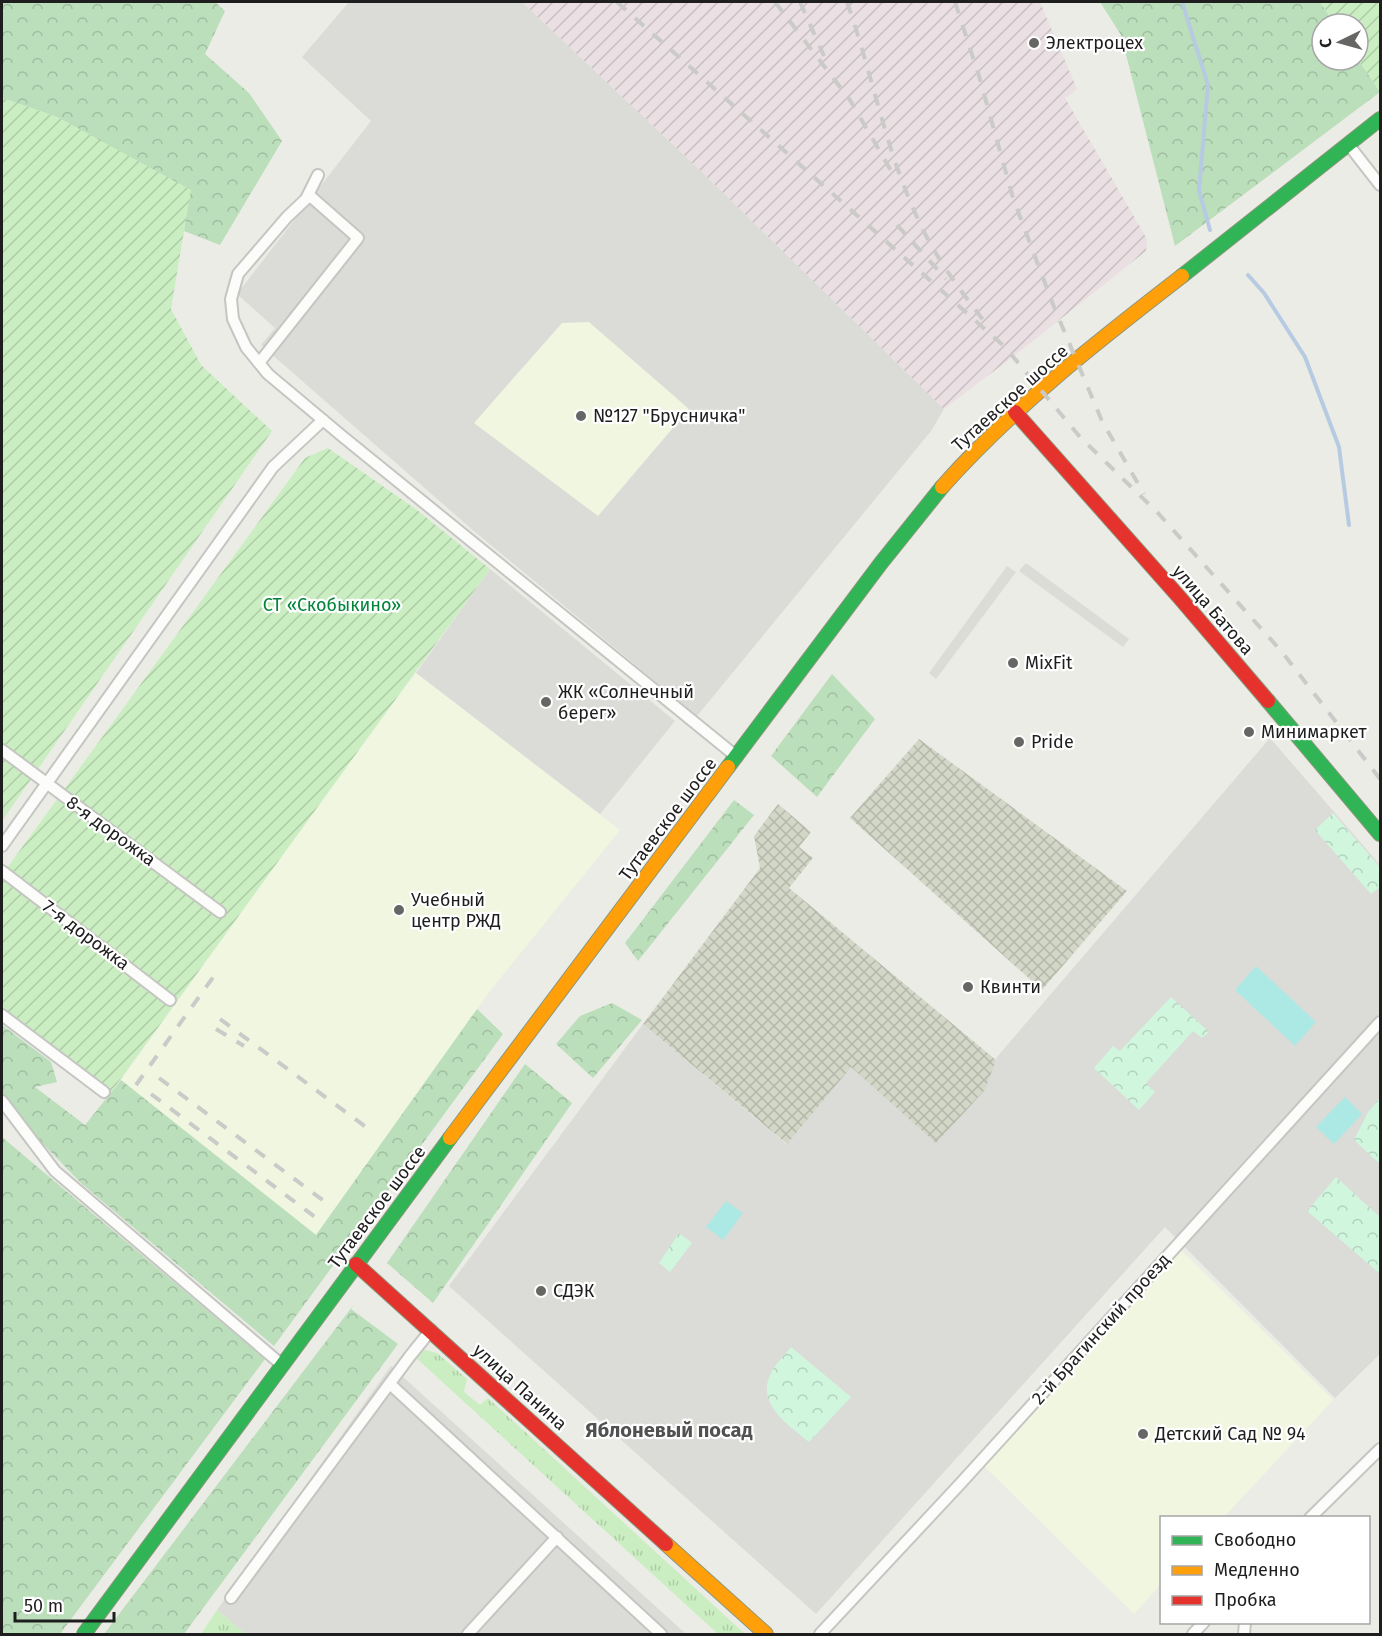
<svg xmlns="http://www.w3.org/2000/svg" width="1382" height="1636" viewBox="0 0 1382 1636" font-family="'Fira Sans',sans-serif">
<defs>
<pattern id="industrial-furrows" width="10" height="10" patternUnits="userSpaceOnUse" patternTransform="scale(1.5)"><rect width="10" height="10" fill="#eadfe2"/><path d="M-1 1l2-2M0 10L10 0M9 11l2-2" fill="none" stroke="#c8bfc1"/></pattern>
<pattern id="construction-cross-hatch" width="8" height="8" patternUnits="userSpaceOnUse" patternTransform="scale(1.5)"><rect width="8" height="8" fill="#d2d7c7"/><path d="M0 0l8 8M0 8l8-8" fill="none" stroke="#b4b8aa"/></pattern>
<pattern id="grass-tufts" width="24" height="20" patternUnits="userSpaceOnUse" patternTransform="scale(1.5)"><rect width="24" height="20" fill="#caeec1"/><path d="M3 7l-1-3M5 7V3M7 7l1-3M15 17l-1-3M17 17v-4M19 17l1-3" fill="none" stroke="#adcca5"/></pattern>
<pattern id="forest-crowns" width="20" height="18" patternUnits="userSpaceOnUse" patternTransform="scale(1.5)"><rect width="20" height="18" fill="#bbdebb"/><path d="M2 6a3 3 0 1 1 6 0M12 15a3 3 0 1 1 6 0" fill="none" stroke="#a0bea0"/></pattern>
<pattern id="park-crowns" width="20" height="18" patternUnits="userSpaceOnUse" patternTransform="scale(1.5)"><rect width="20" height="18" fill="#d1f6de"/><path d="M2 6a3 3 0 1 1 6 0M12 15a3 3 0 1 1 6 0" fill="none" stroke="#b3d2be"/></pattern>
<pattern id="garden-furrows" width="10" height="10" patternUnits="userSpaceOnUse" patternTransform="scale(1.5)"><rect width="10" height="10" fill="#caeec1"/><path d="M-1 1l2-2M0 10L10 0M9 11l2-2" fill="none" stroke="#adcca5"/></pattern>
</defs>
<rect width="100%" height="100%" fill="#ecece6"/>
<g fill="#dbdbd7">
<path d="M349,2H522L704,174L944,409L931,431L697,716L475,532L261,345L275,328L237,294L371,121L302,57Z"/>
<path d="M490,569L675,721L600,814L416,673Z"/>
<path d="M1270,738L1380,865V1354L1335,1398L1165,1227L816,1614L449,1286L643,1024L786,1144L851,1066L936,1142L985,1090L997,1057Z"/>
<path d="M391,1366L686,1634H245L217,1610Z"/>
</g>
<path fill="url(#industrial-furrows)" d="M522,2H1040L1077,89L1065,98L1147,239L1146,251L1023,349L944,409L704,174Z"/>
<g fill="#f0f6e0">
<path d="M589,322L689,409L598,516L474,423L562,323Z"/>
<path d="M416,673L620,830L490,991L316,1235L121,1080L366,738Z"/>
<path d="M1181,1250L1333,1400L1224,1517L1162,1518L1161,1584L1134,1614L984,1466Z"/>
</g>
<g fill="url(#construction-cross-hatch)">
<path d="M919,739L1127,891L1042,990L850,818Z"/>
<path d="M778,804L811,832L799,847L813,858L789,888L996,1060L985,1090L936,1143L851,1067L787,1144L643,1024L760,868L754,836Z"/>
</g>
<g fill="url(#grass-tufts)">
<path d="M425,1350L437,1353L467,1379L464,1392L480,1405L488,1398L745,1634H718L415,1357L419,1351Z"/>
<path d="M217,1610L245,1634H201Z"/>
</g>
<g fill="url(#forest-crowns)">
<path d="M2,2H215L225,11L205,54L249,93L282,141L220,245L184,231L190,190L57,117L2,98Z"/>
<path d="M1100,2H1320L1335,24H1322V60L1358,59L1380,92L1175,246L1121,35Z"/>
<path d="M832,674L875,719L817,797L771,756Z"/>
<path d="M734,800L754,815L638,961L625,943Z"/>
<path d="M612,1003L642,1020L593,1078L556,1044L580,1016Z"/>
<path d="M477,1009L503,1034L274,1346L82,1184L2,1102V1025L51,1062L57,1082L35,1087L85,1125L121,1080L316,1235Z"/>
<path d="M525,1064L572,1103L433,1303L387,1263Z"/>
<path d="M2,1137L265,1359L60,1634H2Z"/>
<path d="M355,1303L351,1309L398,1344L184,1634H104Z"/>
</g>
<g fill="url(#park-crowns)">
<path d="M1333,813L1380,867V887L1371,894L1315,830Z"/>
<path d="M1171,997L1209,1032L1202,1038L1193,1031L1146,1083L1155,1092L1139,1110L1094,1068L1113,1046L1120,1051Z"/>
<path d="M1380,1098V1164L1354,1140L1368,1112Z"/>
<path d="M1336,1177L1380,1217V1272L1379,1273L1307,1211Z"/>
<path d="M679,1233L692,1243L670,1272L659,1263Z"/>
<path d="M791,1347L851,1397L809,1442C789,1425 755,1404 771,1373C775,1364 785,1355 791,1347Z"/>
</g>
<g fill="url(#garden-furrows)">
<path d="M1320,2H1380V92L1358,59V24H1335Z"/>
<path d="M2,98L57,117L191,190L171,309L201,365L272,431L2,821Z"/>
<path d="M328,448L417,510L490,569L109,1095L2,1016V875L305,458Z"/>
</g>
<g fill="#ade9e4">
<path d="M1256,966L1316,1022L1295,1046L1235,990Z"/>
<path d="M1345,1097L1362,1114L1334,1144L1316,1127Z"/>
<path d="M726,1201L743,1213L723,1240L706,1227Z"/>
</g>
<g fill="#dbdbd8">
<path d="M1026,563L1129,639L1123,647L1019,571Z"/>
<path d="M1007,566L1016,572L936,679L929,673Z"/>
<path d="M612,1074L633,1090L483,1290L462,1274Z"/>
<path d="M632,1098L640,1104L503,1286L495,1280Z"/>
<path d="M805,1256L812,1262L663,1435L656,1428Z"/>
<path d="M508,1315L542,1344L535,1352L501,1322Z"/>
<path d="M552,1353L617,1409L610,1417L546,1361Z"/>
<path d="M692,1484L799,1582L793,1589L686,1490Z"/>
</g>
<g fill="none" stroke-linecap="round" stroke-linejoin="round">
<g stroke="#b6cae2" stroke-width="4">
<path d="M1182,2L1208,85L1199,191L1210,230"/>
<path d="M1248,275L1264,293L1305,357L1339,447L1349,525"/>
</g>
<g stroke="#c5c5c2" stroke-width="14">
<g id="street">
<path d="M1348,144L1380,185"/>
<path d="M318,175L306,199L287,217L238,274L231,299L233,319L246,347L268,374L342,436L737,757"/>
<path d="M259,363L358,238L309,195"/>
<path d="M2,750L220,912"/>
<path d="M2,846L273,467L323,420"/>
<path d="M2,871L170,1000"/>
<path d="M2,1015L104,1092"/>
<path d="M2,1101L55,1171L282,1365"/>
<path d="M390,1384L661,1634"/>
<path d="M1310,1518L1380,1449"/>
<path d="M231,1598L410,1356L431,1330"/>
<path d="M468,1634L557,1537"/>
<path d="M820,1634L960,1484L1380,1022"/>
<path d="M1193,1634L1204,1622"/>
<path d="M1244,1634L1245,1622"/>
</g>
</g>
<g stroke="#8c977d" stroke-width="16">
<g id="fast">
<path d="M1182,276L1380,119"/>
<path d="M1268,701L1380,834"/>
<path d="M728,767L881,563L942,487"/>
<path d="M84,1634L450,1138"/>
</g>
</g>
<g stroke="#8c977d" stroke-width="16">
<g id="slow">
<path d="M942,487C1013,407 1098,341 1182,276"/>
<path d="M450,1138L728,767"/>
<path d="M666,1544L766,1634"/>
</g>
</g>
<g stroke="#8c977d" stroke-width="16">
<g id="jam">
<path d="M1015,412L1180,598L1268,701"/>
<path d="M356,1264L666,1544"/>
</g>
</g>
<use href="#street" stroke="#fcfcfb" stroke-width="10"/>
<use href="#fast" stroke="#30b455" stroke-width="14"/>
<use href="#slow" stroke="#ff9f0a" stroke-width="14"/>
<use href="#jam" stroke="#e5322d" stroke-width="14"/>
<g stroke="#cacac9" stroke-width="4" stroke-dasharray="12 12" stroke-linecap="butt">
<path d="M617,2L1005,347L1080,437L1158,513L1282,652L1380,779"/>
<path d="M775,2L850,100L893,174"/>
<path d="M800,2L824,56"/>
<path d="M847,2C872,73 885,148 917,217C933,254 959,289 984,321"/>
<path d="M955,2L979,76L1013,198L1054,307L1102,421L1144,494"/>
<path d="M897,225L946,279"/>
<path d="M220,1019L374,1133"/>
<path d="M216,1029L244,1046"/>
<path d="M159,1078L332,1207"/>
<path d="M136,1085L219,969"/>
<path d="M151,1094L319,1220"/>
</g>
</g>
<g fill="#666664" stroke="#fff" stroke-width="2">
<circle cx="1034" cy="43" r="6"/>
<circle cx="581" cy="416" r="6"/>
<circle cx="1013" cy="663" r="6"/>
<circle cx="546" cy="702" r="6"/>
<circle cx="1249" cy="732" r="6"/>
<circle cx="1019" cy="742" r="6"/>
<circle cx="399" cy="910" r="6"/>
<circle cx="968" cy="987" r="6"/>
<circle cx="541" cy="1291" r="6"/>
<circle cx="1143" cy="1434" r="6"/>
</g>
<g text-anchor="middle" stroke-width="4.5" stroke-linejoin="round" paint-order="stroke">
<g font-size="18" fill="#1e1e1e" stroke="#fff" text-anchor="start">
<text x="1046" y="49">Электроцех</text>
<text x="593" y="422">№127 "Брусничка"</text>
<text x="1025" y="669">MixFit</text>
<text x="558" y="698">ЖК «Солнечный<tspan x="558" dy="21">берег»</tspan></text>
<text x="1261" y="738">Минимаркет</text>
<text x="1031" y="748">Pride</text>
<text x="411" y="906">Учебный<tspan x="411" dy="21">центр РЖД</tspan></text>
<text x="980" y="993">Квинти</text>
<text x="553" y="1297">СДЭК</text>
<text x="1155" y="1440">Детский Сад № 94</text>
</g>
<g font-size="18" fill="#1e1e1e" stroke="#fff">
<text transform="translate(1010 398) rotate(-42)" y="6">Тутаевское шоссе</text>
<text transform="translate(1213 610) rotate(49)" y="6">улица Батова</text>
<text transform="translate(668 819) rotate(-53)" y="6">Тутаевское шоссе</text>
<text transform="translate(111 831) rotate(36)" y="6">8-я дорожка</text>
<text transform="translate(86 935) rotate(37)" y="6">7-я дорожка</text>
<text transform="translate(377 1207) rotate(-53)" y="6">Тутаевское шоссе</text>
<text transform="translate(1101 1329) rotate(-48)" y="6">2-й Брагинский проезд</text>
<text transform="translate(520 1387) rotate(42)" y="6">улица Панина</text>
</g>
<g font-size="18" fill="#02853b" stroke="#fff">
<text x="332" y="611">СТ «Скобыкино»</text>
</g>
<g font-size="20" font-weight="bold" fill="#515151" stroke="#fff">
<text x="669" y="1437">Яблоневый посад</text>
</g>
</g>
<rect width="1382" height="1636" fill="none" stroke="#1e1e1e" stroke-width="6"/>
<rect x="1160" y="1516" width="210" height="108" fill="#ffffff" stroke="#a5a5a5" stroke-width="1.5"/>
<rect x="1172" y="1536" width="30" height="9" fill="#30b455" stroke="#a5a5a5" stroke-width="1.5"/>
<text x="1214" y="1546" font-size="18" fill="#1e1e1e">Свободно</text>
<rect x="1172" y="1566" width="30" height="9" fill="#ff9f0a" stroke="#a5a5a5" stroke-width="1.5"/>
<text x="1214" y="1576" font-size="18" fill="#1e1e1e">Медленно</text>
<rect x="1172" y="1596" width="30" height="9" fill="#e5322d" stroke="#a5a5a5" stroke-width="1.5"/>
<text x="1214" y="1606" font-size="18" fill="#1e1e1e">Пробка</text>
<g transform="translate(1340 42) rotate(265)"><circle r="28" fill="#ffffff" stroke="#a5a5a5" stroke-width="1.5"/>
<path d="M0-4.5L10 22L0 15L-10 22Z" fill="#666664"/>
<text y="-9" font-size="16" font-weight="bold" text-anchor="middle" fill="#1e1e1e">С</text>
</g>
<path d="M15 1612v9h99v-9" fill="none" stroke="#1e1e1e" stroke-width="3"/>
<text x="24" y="1612" font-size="18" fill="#1e1e1e" stroke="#ffffff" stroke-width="4.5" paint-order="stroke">50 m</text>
</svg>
